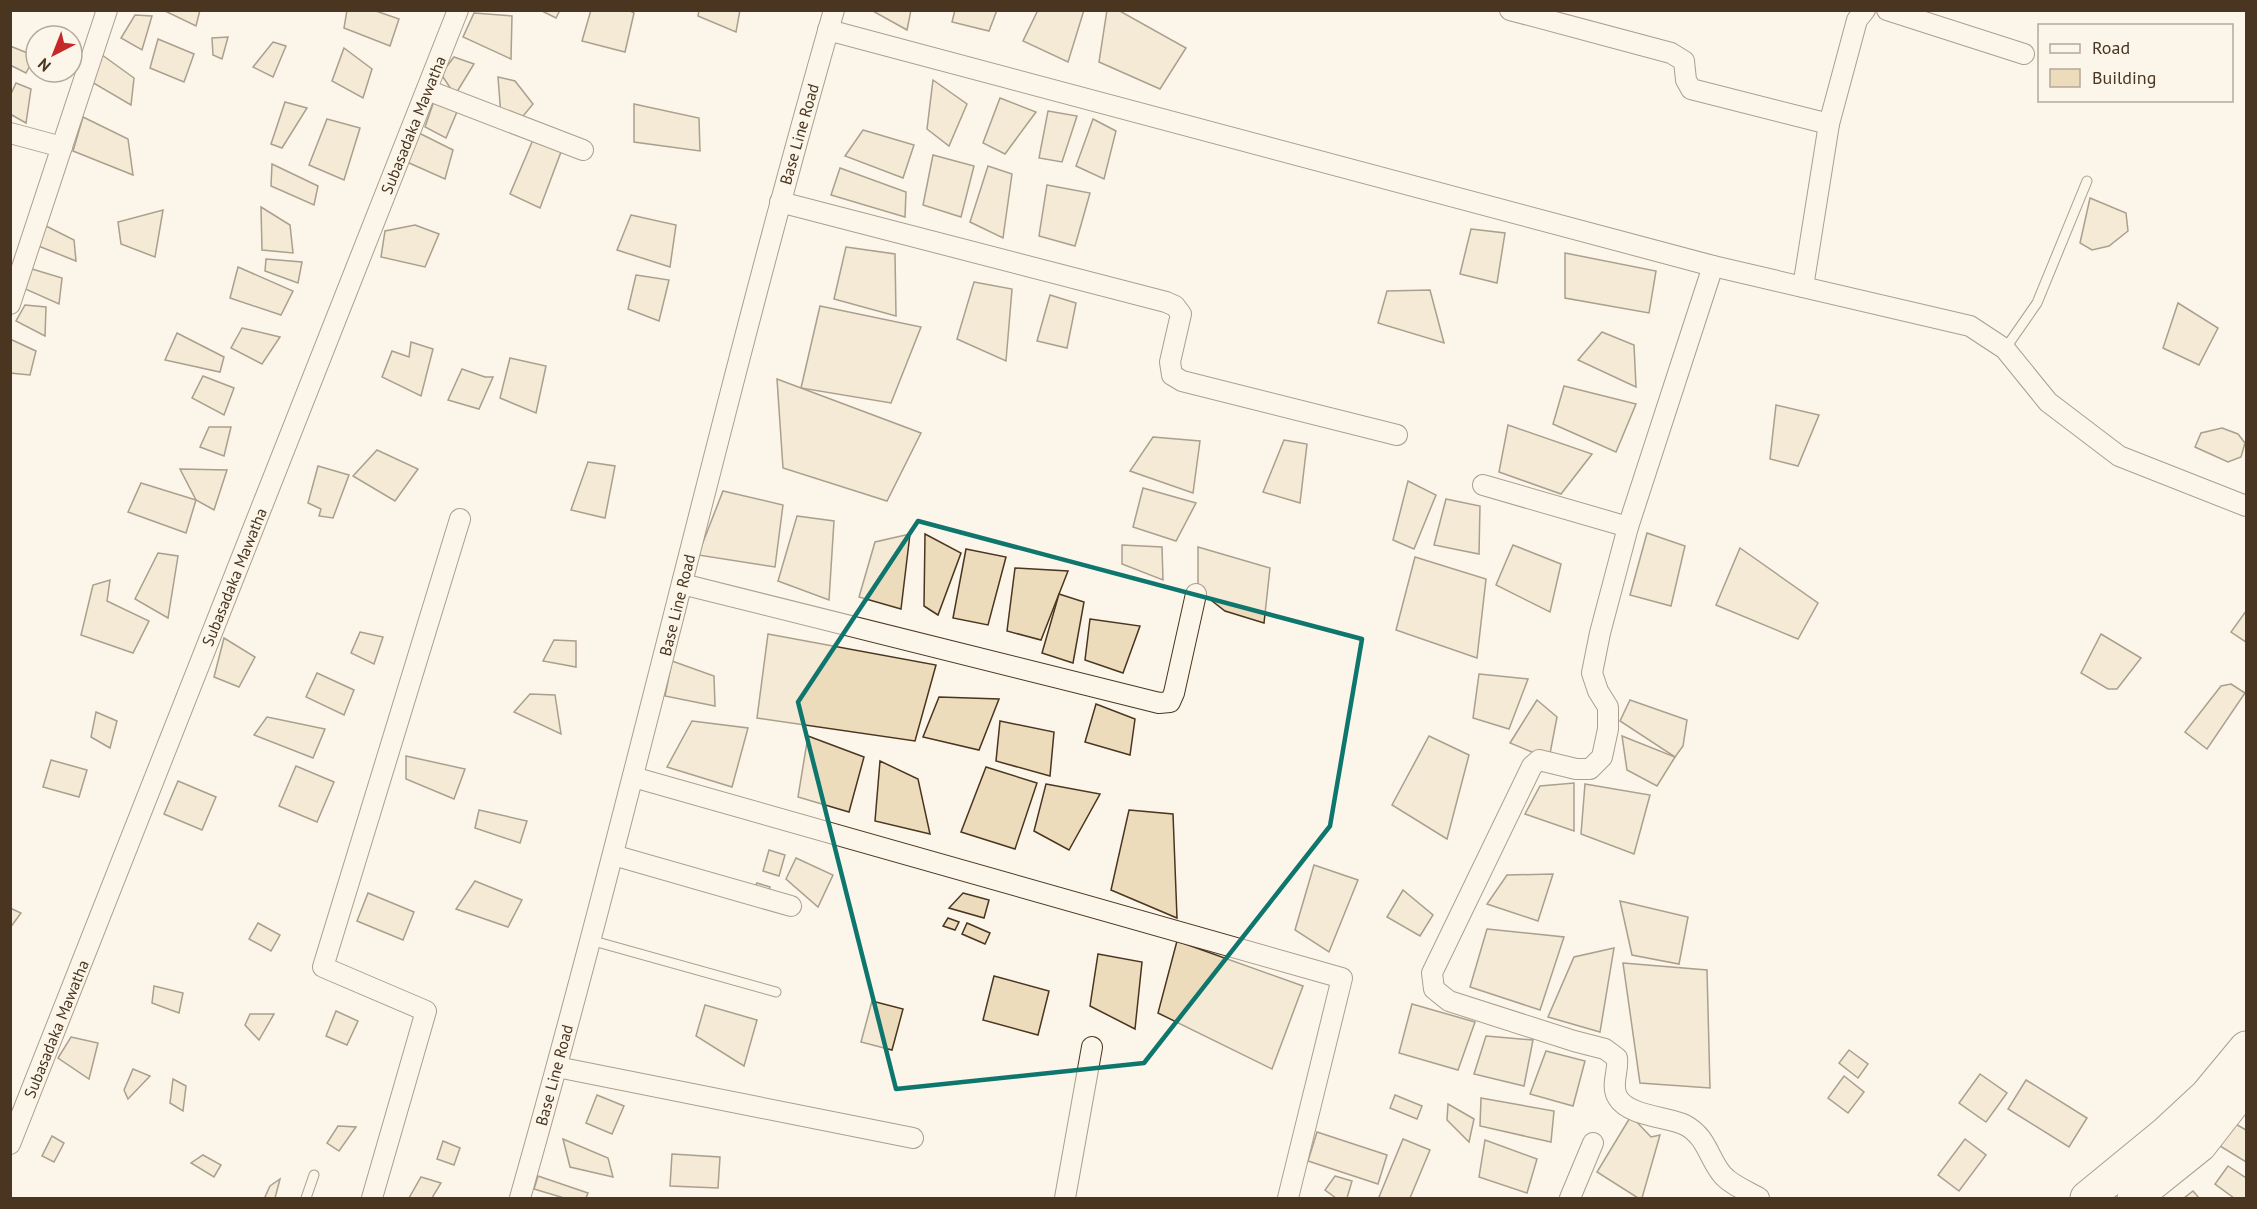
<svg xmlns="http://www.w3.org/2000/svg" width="2257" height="1209" viewBox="0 0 2257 1209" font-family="'PT Sans',sans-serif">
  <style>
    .building { fill: #ecdcbc; stroke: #4a3520; stroke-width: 1.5 }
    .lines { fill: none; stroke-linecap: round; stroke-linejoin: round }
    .lane-casing { stroke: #4a3520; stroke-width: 11 }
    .street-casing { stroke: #4a3520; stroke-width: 22 }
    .highway-casing { stroke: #4a3520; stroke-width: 35 }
    .lane { stroke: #fbf6e9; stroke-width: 9 }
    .street { stroke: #fbf6e9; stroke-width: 20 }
    .highway { stroke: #fbf6e9; stroke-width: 33 }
    .marked { fill: none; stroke: #0f766e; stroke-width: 4.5; stroke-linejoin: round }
    .labels { text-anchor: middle; stroke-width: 4.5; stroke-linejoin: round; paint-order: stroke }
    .street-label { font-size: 16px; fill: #4a3520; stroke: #fbf6e9 }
  </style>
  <rect width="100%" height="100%" fill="#fbf6e9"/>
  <!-- building -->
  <g class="building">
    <polygon points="163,10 200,10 196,26"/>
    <polygon points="347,10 373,10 399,19 390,46 344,28"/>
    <polygon points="540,10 560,10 556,18"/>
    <polygon points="591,10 629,10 634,13 625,52 582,41"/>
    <polygon points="699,10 740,10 736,32 698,16"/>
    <polygon points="871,10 911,10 907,30"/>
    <polygon points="955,10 997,10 989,31 952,22"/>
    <polygon points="1038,10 1084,10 1068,62 1023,41"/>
    <polygon points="1107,10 1118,10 1186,48 1160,89 1099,62"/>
    <polygon points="474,13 512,16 511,59 463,37"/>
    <polygon points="135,15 152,16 142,50 121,38"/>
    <polygon points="228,37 222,59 213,55 212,38"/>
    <polygon points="158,39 194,54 184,82 150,68"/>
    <polygon points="273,42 286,46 273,77 253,67"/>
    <polygon points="10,46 35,56 26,73 10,65"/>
    <polygon points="344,48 372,69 363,98 332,81"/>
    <polygon points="98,52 134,78 131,105 90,81"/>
    <polygon points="454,57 474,64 455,95 441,74"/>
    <polygon points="498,77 515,81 533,104 519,121 501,116"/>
    <polygon points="933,80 967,104 949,146 927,129"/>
    <polygon points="16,83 31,89 26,123 10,114 10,96"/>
    <polygon points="1000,98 1036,112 1005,154 983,143"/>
    <polygon points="434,101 459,107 446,138 425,127"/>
    <polygon points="285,102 307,108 282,148 271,144"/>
    <polygon points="634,104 699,118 700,151 634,142"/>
    <polygon points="1048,111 1077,116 1062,162 1039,158"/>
    <polygon points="83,117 128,139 133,175 73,151"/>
    <polygon points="327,119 360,128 344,180 309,165"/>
    <polygon points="1093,119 1116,131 1104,179 1076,166"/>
    <polygon points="863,130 914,145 903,178 845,156"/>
    <polygon points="419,133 453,150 445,179 407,162"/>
    <polygon points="535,135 561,152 540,208 510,194"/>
    <polygon points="933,155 974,166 961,217 923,205"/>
    <polygon points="272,164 318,186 314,205 271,186"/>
    <polygon points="988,166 1012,174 1003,238 970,222"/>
    <polygon points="840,168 906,192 905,217 831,195"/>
    <polygon points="1047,185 1090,193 1075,246 1039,236"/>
    <polygon points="2090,198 2126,213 2128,231 2109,246 2092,250 2080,243"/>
    <polygon points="261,207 290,225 293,253 262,250"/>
    <polygon points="163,210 155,257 121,244 118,222"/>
    <polygon points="631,215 676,225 670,267 617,250"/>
    <polygon points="40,223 74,240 76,261 31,243"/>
    <polygon points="415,225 439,234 425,267 381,257 385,231"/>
    <polygon points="1471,229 1505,233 1497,283 1460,274"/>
    <polygon points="846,247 895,254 896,316 834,299"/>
    <polygon points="1565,253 1656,271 1649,313 1565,298"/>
    <polygon points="266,259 302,262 298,283 265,271"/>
    <polygon points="238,267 293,291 281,315 230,298"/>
    <polygon points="32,269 62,278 59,304 23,288"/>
    <polygon points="636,275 669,280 659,321 628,309"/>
    <polygon points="974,282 1012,289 1006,361 957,339"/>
    <polygon points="1430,290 1444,343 1378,323 1387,291"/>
    <polygon points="1050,295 1076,303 1067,348 1037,341"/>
    <polygon points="2178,303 2218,328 2199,365 2163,348"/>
    <polygon points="25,305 46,307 45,336 16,321"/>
    <polygon points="820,306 921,327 891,403 801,388"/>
    <polygon points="242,328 280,337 262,364 231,348"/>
    <polygon points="1602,332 1634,345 1636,387 1578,360"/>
    <polygon points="177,333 224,357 220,372 165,360"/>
    <polygon points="10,339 36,351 30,375 10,373"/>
    <polygon points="411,342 433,349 421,396 382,377 392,351 409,357"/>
    <polygon points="510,358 546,366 536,413 500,398"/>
    <polygon points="462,369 485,377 493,377 479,409 448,400"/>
    <polygon points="203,376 234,388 224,415 192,398"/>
    <polygon points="777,379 921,433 887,501 783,468"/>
    <polygon points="1564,386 1636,404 1616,452 1553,424"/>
    <polygon points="1776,405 1819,415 1798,466 1770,459"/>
    <polygon points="1508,425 1592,454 1561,494 1499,472"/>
    <polygon points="209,427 231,427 224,456 200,447"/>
    <polygon points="2222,428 2238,434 2245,443 2241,457 2228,462 2195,447 2201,433"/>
    <polygon points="1153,437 1200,441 1193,493 1130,471"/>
    <polygon points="1284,440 1307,444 1300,503 1263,492"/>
    <polygon points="377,450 418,469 395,501 353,476"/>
    <polygon points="588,462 615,466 605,518 571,510"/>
    <polygon points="318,466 349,475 333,518 319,516 321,509 308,503"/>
    <polygon points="180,469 227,470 214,510 196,500"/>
    <polygon points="1408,481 1436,495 1414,549 1393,540"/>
    <polygon points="141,483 196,500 186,533 128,512"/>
    <polygon points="1143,488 1196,503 1176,541 1133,527"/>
    <polygon points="723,491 783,505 775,567 698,555"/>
    <polygon points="1446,499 1480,506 1479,554 1434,545"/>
    <polygon points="797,516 834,521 829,600 778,581"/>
    <polygon points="1647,533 1685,546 1671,606 1630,595"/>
    <polygon points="910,534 901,609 859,597 875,542"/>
    <polygon points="925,534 961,553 938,615 924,606"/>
    <polygon points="1122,545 1162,547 1163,580 1122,564"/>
    <polygon points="1513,545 1561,564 1550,612 1496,585"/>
    <polygon points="1198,547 1270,568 1264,623 1225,611 1198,590"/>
    <polygon points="1740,548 1818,603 1798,639 1716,605"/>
    <polygon points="966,549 1006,557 988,625 953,618"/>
    <polygon points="158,553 178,556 168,618 135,599"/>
    <polygon points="1415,557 1486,579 1477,658 1396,630"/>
    <polygon points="1015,568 1068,571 1041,640 1007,631"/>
    <polygon points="110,580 107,601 149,621 133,653 81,635 93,585"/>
    <polygon points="1059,594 1084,602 1073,663 1042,653"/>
    <polygon points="2246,611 2246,642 2231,632"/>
    <polygon points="1090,619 1140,626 1123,673 1085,660"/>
    <polygon points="360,632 383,637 374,664 351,653"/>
    <polygon points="768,634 936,665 915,741 757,718"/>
    <polygon points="2101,634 2141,658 2117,689 2108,689 2081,673"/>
    <polygon points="224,638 255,657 239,687 214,677"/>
    <polygon points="554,640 576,641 576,667 543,661"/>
    <polygon points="672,661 714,676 715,706 665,696"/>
    <polygon points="317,673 354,690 344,715 306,697"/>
    <polygon points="1479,674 1528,679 1509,729 1473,718"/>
    <polygon points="2231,684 2245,693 2207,749 2185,732 2221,686"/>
    <polygon points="530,694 555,695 561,734 514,712"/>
    <polygon points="939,697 999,699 979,750 923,737"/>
    <polygon points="1537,700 1557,717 1549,759 1510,743"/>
    <polygon points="1630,700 1687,720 1683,746 1675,757 1620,721"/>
    <polygon points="1096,704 1135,719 1130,755 1085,742"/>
    <polygon points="96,712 117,721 110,748 91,737"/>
    <polygon points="267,717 325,729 313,758 254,735"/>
    <polygon points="692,721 748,728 732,787 667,767"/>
    <polygon points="1000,721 1054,732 1050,776 996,761"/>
    <polygon points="808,736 864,757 849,812 798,797"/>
    <polygon points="1429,736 1469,755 1447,839 1392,805"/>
    <polygon points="1622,736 1675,757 1657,786 1627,770"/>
    <polygon points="406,756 465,769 454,799 406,779"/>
    <polygon points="51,760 87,770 79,797 43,787"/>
    <polygon points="880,761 918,779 930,834 875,821"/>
    <polygon points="296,766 334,782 317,822 279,806"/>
    <polygon points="986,767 1037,783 1015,849 961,832"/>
    <polygon points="178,781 216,797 202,830 164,814"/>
    <polygon points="1574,783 1574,831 1525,814 1540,786"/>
    <polygon points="1046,784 1100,794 1069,850 1034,831"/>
    <polygon points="1585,784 1650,795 1634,854 1581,834"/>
    <polygon points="479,810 527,821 520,843 475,828"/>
    <polygon points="1129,810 1173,814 1177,918 1111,890"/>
    <polygon points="769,850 785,855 779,876 763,871"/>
    <polygon points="796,858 833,875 818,907 786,879"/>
    <polygon points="1314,865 1358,880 1329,952 1295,930"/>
    <polygon points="1553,874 1538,921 1487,904 1507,875"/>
    <polygon points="475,881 522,900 508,927 456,909"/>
    <polygon points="757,883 770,887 767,896 754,888"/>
    <polygon points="1403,890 1433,915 1420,936 1387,917"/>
    <polygon points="368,893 414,912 403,940 357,921"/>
    <polygon points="963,893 989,900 984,918 949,908"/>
    <polygon points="1620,901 1688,917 1679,964 1632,955"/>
    <polygon points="10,908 21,913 10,928"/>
    <polygon points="948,918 959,922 955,930 943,926"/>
    <polygon points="258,923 280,935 271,951 249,939"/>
    <polygon points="967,923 990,933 985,944 962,934"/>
    <polygon points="1487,929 1564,937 1540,1010 1470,987"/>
    <polygon points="1177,941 1303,986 1272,1069 1158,1013"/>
    <polygon points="1614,948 1600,1032 1548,1017 1574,957"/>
    <polygon points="1098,954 1142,962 1135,1029 1090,1006"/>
    <polygon points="1623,963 1707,970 1710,1088 1640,1083"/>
    <polygon points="994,976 1049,991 1038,1035 983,1020"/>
    <polygon points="154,986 183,993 179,1013 152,1003"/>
    <polygon points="872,1001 903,1009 892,1050 861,1042"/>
    <polygon points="1412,1004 1475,1022 1458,1070 1399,1053"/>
    <polygon points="705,1005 757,1020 744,1066 696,1036"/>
    <polygon points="336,1011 358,1021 347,1045 326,1036"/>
    <polygon points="250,1014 274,1014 259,1040 245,1025"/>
    <polygon points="1486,1036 1533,1040 1524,1086 1474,1074"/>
    <polygon points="71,1037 98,1043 89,1079 58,1058"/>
    <polygon points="1849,1050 1868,1064 1858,1078 1839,1063"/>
    <polygon points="1546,1051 1585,1061 1573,1106 1530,1094"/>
    <polygon points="133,1069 150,1076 128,1099 124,1090"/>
    <polygon points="1980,1074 2007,1093 1986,1122 1959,1103"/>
    <polygon points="1844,1076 1864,1092 1848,1113 1828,1098"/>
    <polygon points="173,1079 186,1086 183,1111 170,1103"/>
    <polygon points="2026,1080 2087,1118 2069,1147 2008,1109"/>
    <polygon points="597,1095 624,1106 612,1134 586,1123"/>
    <polygon points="1395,1095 1422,1106 1417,1119 1390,1108"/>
    <polygon points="1481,1098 1554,1111 1551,1142 1480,1126"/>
    <polygon points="1448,1104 1474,1119 1469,1142 1447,1120"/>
    <polygon points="1631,1116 1651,1137 1660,1135 1642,1198 1638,1198 1597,1172"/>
    <polygon points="2234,1123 2246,1130 2246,1162 2220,1146"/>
    <polygon points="338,1126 356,1127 339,1151 327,1143"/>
    <polygon points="1317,1132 1387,1155 1378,1184 1308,1161"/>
    <polygon points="52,1136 64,1143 54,1162 42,1156"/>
    <polygon points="563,1139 608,1158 613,1177 570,1167"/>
    <polygon points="1403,1139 1430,1150 1410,1198 1382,1198 1379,1197"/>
    <polygon points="1965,1139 1986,1155 1959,1191 1938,1175"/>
    <polygon points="1485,1140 1537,1159 1527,1193 1479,1177"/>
    <polygon points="443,1141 460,1148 454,1165 437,1159"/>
    <polygon points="672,1154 720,1157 718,1188 670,1186"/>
    <polygon points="203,1155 221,1165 214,1177 191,1163"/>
    <polygon points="2228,1166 2246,1178 2246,1198 2234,1198 2215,1184"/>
    <polygon points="538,1176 588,1193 586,1198 564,1198 534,1189"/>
    <polygon points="1335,1176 1352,1181 1347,1198 1336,1198 1325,1190"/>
    <polygon points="421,1177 441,1183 432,1198 409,1198"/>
    <polygon points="280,1179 275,1198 267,1198 265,1197 270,1186"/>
    <polygon points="2193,1191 2199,1198 2184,1198"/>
  </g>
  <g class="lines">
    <defs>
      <g id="lane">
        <polyline points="2005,349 2037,303 2087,181"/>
        <polyline points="590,940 776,992"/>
        <polyline points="306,1198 314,1175"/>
      </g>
      <g id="street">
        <polyline points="1510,10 1671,53 1684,61 1686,80 1691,89 1829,124"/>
        <polyline points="1887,10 2024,54"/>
        <polyline points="828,30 1713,266 1970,326 2005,349 2048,402 2119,456 2246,506"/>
        <polyline points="427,90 583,150"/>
        <polyline points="10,133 62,147"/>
        <polyline points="780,202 1166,302 1175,306 1181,314 1170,362 1172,375 1182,381 1397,435"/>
        <path d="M1713 266 1628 527 1600 633 1592 673 1598 691 1608 707V729L1602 757 1590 769H1576L1539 760 1532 766 1432 973 1434 989 1449 1001 1574 1041 1605 1049 1617 1058C1619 1071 1610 1086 1618 1098 1629 1116 1668 1117 1685 1125 1706 1136 1708 1156 1721 1173 1729 1184 1747 1191 1759 1198"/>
        <polyline points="1803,287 1829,124 1857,20 1865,10"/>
        <polyline points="10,304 107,10"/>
        <polyline points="1483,485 1628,527"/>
        <polyline points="682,584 1159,703 1170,702 1174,693 1196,594"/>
        <polyline points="633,777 1342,978 1288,1198"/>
        <polyline points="613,855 791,906"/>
        <polyline points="557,1067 913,1138"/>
        <polyline points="10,1144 458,10"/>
        <polyline points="372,1198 426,1011 323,967 460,519"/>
        <path d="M520 1198C632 804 721 404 834 10"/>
        <polyline points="1065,1198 1092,1047"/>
        <polyline points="1570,1198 1593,1143"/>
      </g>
      <g id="highway">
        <polyline points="2087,1198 2165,1134 2207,1095 2246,1048"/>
        <polyline points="2134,1198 2200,1145 2246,1086"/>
      </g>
    </defs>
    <!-- lane casing -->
    <use href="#lane" class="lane-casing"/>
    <!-- street casing -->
    <use href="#street" class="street-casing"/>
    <!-- highway casing -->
    <use href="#highway" class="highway-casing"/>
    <!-- lane -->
    <use href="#lane" class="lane"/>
    <!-- street -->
    <use href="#street" class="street"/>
    <!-- highway -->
    <use href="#highway" class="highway"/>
  </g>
  <!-- marked area -->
  <path d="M0 0H2257V1209H0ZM918 521 1362 639 1330 826 1144 1063 896 1089 798 702Z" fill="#fbf6e9" fill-opacity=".55" fill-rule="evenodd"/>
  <path class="marked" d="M918 521 1362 639 1330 826 1144 1063 896 1089 798 702Z"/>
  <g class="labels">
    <!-- street labels -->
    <g class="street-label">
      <text transform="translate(413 125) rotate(-68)" y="6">Subasadaka Mawatha</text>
      <text transform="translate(799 134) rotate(-74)" y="6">Base Line Road</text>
      <text transform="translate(234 577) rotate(-68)" y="6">Subasadaka Mawatha</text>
      <text transform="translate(677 605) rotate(-76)" y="6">Base Line Road</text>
      <text transform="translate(56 1029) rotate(-68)" y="6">Subasadaka Mawatha</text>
      <text transform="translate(554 1075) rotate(-75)" y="6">Base Line Road</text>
    </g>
  </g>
  <!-- border -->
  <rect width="2257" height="1209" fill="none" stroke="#4a3520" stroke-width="24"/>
  <!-- legend -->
  <rect x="2038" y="24" width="195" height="78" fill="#fbf6e9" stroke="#b4a999" stroke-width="1.5"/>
  <rect x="2050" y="44" width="30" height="9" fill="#fbf6e9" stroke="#b4a999" stroke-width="1.5"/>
  <text x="2092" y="54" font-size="18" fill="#4a3520">Road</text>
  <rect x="2050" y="69" width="30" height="18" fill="#ecdcbc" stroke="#b4a999" stroke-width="1.5"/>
  <text x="2092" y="84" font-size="18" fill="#4a3520">Building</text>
  <!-- north arrow -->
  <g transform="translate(54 54) rotate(222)"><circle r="28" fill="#fbf6e9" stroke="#b4a999" stroke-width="1.5"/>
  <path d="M0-4.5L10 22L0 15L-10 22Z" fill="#c62828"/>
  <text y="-9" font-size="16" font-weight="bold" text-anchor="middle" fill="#4a3520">N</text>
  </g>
</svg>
